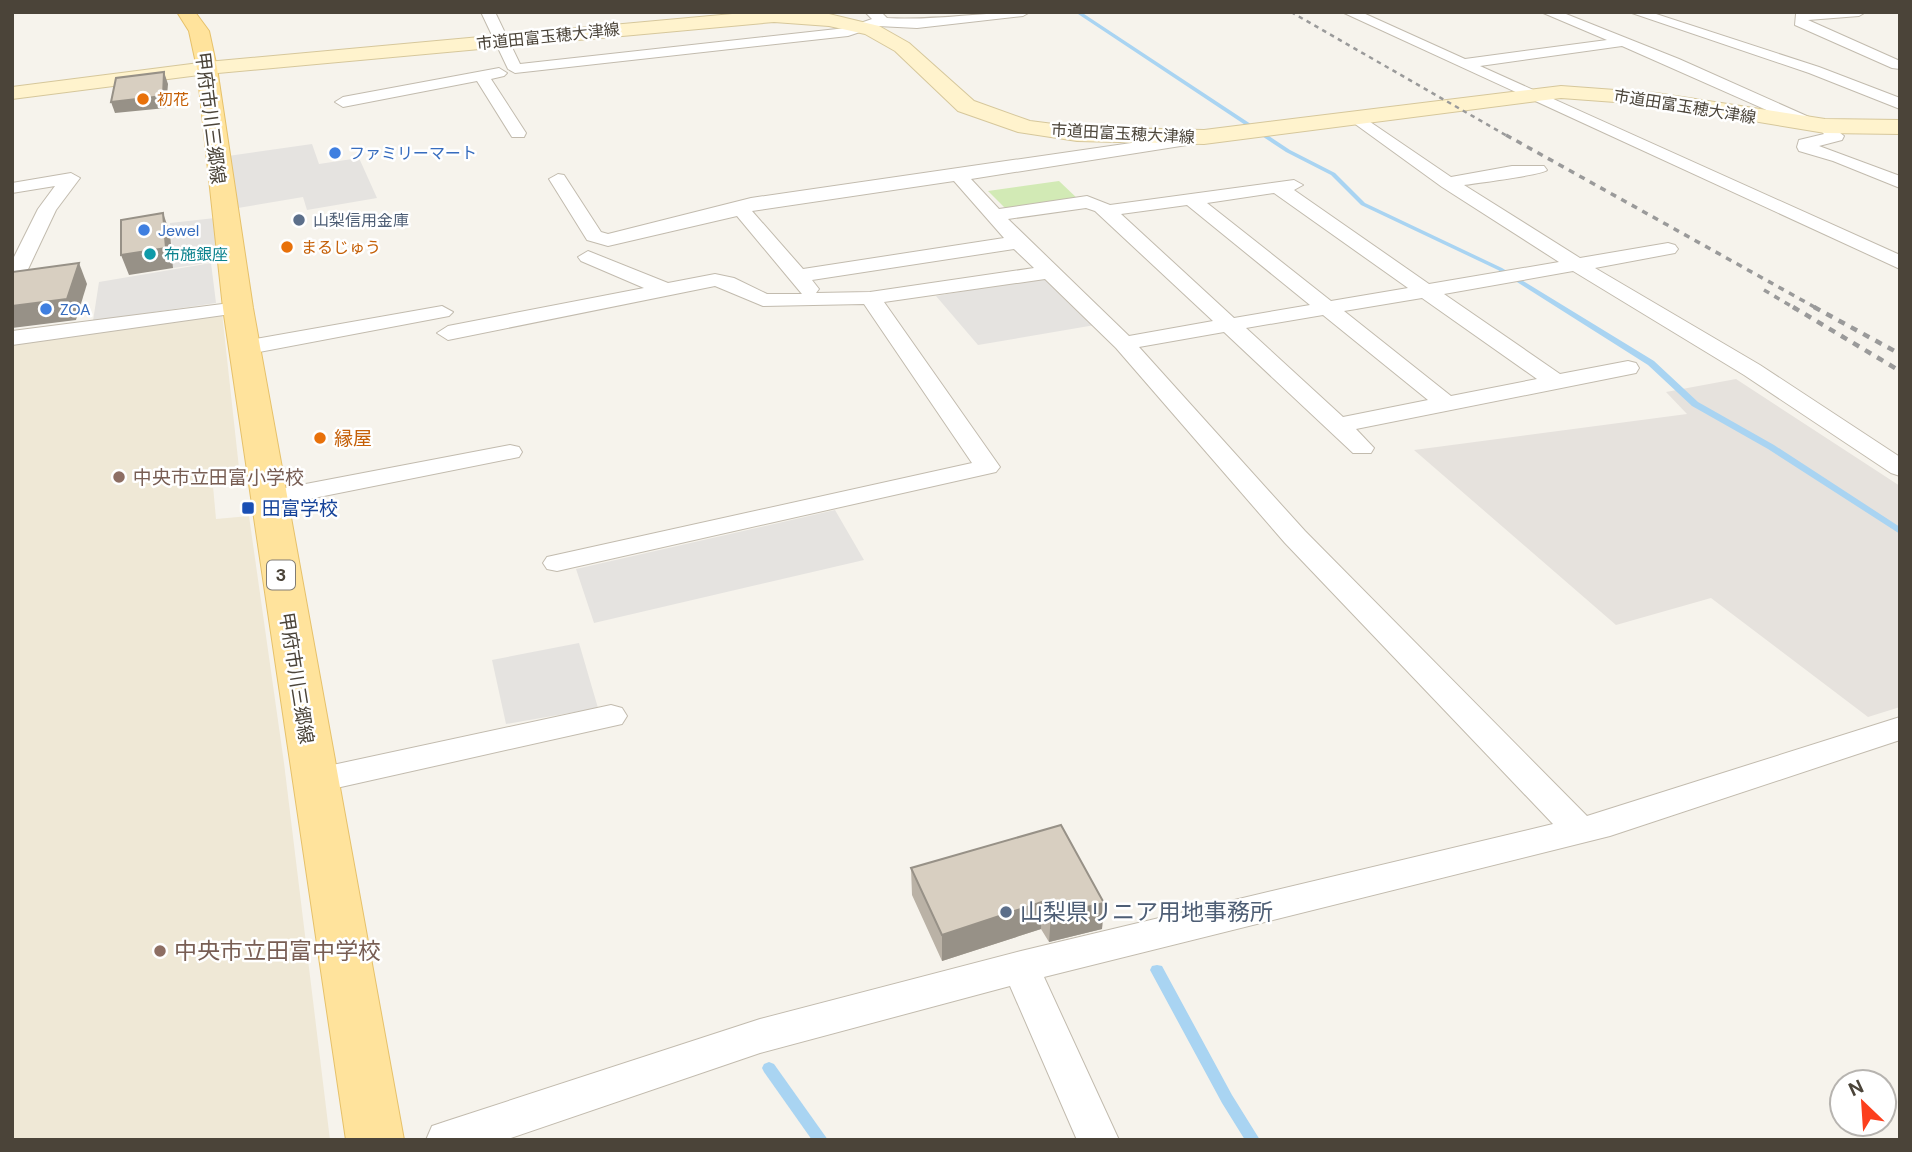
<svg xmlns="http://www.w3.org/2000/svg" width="1912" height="1152" viewBox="0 0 1912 1152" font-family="'DM Sans','Noto Sans JP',sans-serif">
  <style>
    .industrial { fill: #e6e2dd }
    .education { fill: #efe8d6 }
    .green { fill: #d2eab5 }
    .parking { fill: #e5e3e0 }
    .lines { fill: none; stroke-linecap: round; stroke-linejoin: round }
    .stream { fill: #a9d4f2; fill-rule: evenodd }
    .street-casing { stroke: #c2bbae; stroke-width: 2 }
    .secondary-casing { stroke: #d6c79b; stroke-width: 2 }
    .primary-casing { stroke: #e6c16a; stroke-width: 2 }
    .street { fill: #fff; fill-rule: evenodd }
    .secondary { fill: #fff3cd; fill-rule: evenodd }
    .primary { fill: #ffe39c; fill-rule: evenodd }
    .rail-far2 { stroke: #9a9a9a; stroke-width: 2.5; stroke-dasharray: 4.5 4.5; stroke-linecap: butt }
    .rail-far1 { stroke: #9a9a9a; stroke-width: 3.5; stroke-dasharray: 6 6; stroke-linecap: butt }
    .rail { stroke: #9a9a9a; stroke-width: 4.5; stroke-dasharray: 7 7; stroke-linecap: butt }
    .wall { fill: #bab2a6 }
    .shaded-wall { fill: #979187 }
    .building { fill: #d8cfc1; stroke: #979187; stroke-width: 2 }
    .food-dot { fill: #e8710a; stroke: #fff; stroke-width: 2.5 }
    .shop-dot { fill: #3f7fe0; stroke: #fff; stroke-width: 2.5 }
    .service-dot { fill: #5c6f8a; stroke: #fff; stroke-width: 2.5 }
    .culture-dot { fill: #0f9aa8; stroke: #fff; stroke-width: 2.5 }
    .education-dot { fill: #8d6e63; stroke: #fff; stroke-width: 2.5 }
    .transit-dot { fill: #1a4fb4; stroke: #fff; stroke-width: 2.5 }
    .labels { text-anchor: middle; stroke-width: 5; stroke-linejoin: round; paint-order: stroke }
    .far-street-label { font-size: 16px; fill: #4b4439; stroke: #fff }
    .far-food-label { font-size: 16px; fill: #c56008; stroke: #fff; text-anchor: start }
    .far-shop-label { font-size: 16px; fill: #366cbe; stroke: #fff; text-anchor: start }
    .far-service-label { font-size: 16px; fill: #4e5e75; stroke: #fff; text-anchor: start }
    .far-culture-label { font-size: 16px; fill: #0d838f; stroke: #fff; text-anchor: start }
    .shield { fill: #fff; stroke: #817c74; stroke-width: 2 }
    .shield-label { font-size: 18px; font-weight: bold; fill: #4b4439 }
    .street-label { font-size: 19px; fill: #4b4439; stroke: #fff }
    .food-label { font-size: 19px; fill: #c56008; stroke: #fff; text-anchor: start }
    .education-label { font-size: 19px; fill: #785e54; stroke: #fff; text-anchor: start }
    .transit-label { font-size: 19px; fill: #164399; stroke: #fff; text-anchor: start }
    .near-service-label { font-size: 23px; fill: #4e5e75; stroke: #fff; text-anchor: start }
    .near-education-label { font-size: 23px; fill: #785e54; stroke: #fff; text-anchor: start }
  </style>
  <rect width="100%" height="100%" fill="#f6f3ec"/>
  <!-- industrial -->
  <polygon class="industrial" points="1736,379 1900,486 1900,707 1868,717 1711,598 1616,625 1414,450 1687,414 1666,392"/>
  <!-- education -->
  <polygon class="education" points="222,313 239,468 213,486 216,519 249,516 284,763 330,1140 12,1140 12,342"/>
  <!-- green -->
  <polygon class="green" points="1059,181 1079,200 1007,210 988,191"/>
  <!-- parking -->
  <g class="parking">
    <polygon points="312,144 319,164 359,158 377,198 307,210 303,197 238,208 228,156"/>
    <polygon points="215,218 221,261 173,268 170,223"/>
    <polygon points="211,263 216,303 93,321 99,282"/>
    <polygon points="1045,277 1095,325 978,345 936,296"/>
    <polygon points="835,510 864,560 594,623 576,569"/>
    <polygon points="579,643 598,708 506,724 492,660"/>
  </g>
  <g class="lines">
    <!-- stream -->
    <g class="stream">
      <polygon points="1075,12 1081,12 1290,150 1335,173 1365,203 1502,268 1654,361 1698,402 1774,445 1900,527 1900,534 1768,449 1692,406 1648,365 1498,270 1361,205 1331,175 1286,152"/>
      <polygon points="1157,965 1162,966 1232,1095 1260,1140 1245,1140 1222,1103 1150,970 1152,966"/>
      <polygon points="769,1062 774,1064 828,1140 812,1140 764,1072 762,1068 764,1064"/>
    </g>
    <defs>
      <g id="street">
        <path d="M481 12H495L520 64 846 28 872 19 865 12H881L887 18C934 21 982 12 1030 12L1023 16 917 28 878 26 848 36 515 73 508 69Z"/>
        <polygon points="1342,12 1361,12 1465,59 1607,40 1541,12 1561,12 1679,59 1809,117 1813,124 1811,127 1799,127 1796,123 1622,46 1480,66 1900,255 1900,269"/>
        <polygon points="1629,12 1650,12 1819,67 1900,98 1900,109 1809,73"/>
        <polygon points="1809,12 1866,12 1859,16 1808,20 1900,61 1900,69 1892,68 1795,25 1796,14"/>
        <polygon points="499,68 507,73 504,76 491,79 526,133 524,137 512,137 477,81 343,107 335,102 343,97"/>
        <path d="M1357 113 1451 177 1512 166H1544L1547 170C1542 175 1478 183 1464 185L1580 258 1668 243 1675 245 1678 249 1675 253 1595 268 1760 365 1900 457V476L1891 473 1744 375 1573 271 1444 294 1560 374 1628 361 1636 363 1639 368 1636 373 1356 429 1374 448 1371 453H1353L1224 332 1139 347 1305 531 1587 816 1900 717V740L1610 836 1044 977 1119 1140H1077L1010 986 760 1053 505 1140H426L432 1126 447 1121 760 1019 1021 951 1553 824 1285 543 1116 348 1045 279 884 302 1000 467 996 472 557 571 547 569 543 563 547 557 972 463 864 304 763 306 715 286 448 340 437 333 448 326 644 288 581 261 578 257 588 251 668 283 715 274 734 278 767 294H802L737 216 608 246 587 240 549 179 558 174 564 175 601 232 608 234 751 198 1200 133 1206 134V142L971 179 999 209 1087 196 1110 205 1294 180 1303 185 1294 190 1429 284 1559 262 1442 187 1351 121 1349 118ZM954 181 1004 238 803 269 752 211ZM1274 193 1408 288 1331 301 1207 203ZM1187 205 1310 305 1234 318 1121 214ZM1086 208 1095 211 1213 321 1129 336 1008 219ZM1014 249 1034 268 870 292 816 293 819 289 812 280ZM1422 298 1537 379 1451 396 1344 311ZM1323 315 1428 400 1343 417 1246 328Z"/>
        <polygon points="1825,121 1844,136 1842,140 1819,146 1900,176 1900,188 1833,161 1799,151 1797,147 1799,140 1824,134 1817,126"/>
        <polygon points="71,173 80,178 56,210 22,282 12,288 12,261 38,209 55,186 12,193 12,183"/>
        <polygon points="238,302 249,308 245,312 12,345 12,331"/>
        <polygon points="442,306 453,312 449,316 244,355 233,348 244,341"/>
        <polygon points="510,445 519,447 522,452 519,457 269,507 260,505 256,499 260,493 269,491"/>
        <polygon points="611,705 622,708 627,716 622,724 314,793 302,789 297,781 302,773 314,769"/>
      </g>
      <polygon id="secondary" points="754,12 829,14 879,26 909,43 974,101 1030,121 1077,127 1204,130 1561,86 1656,93 1825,119 1900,120 1900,134 1825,133 1656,105 1561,98 1204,144 1077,141 1018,132 958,111 895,51 865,34 829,26 774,22 207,74 12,99 12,87 207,62"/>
      <polygon id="primary" points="177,12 195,12 209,31 217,68 253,308 404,1140 346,1140 223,308 197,68 189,31"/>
    </defs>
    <!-- street casing -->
    <use href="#street" class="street-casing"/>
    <!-- secondary casing -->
    <use href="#secondary" class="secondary-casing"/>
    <!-- primary casing -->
    <use href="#primary" class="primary-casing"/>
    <!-- street -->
    <use href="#street" class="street"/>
    <!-- secondary -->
    <use href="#secondary" class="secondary"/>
    <!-- primary -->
    <use href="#primary" class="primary"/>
    <!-- rail-far2 -->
    <polyline class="rail-far2" points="1291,12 1509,137"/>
    <!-- rail-far1 -->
    <g class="rail-far1">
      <polyline points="1506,135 1818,309"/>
      <polyline points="1764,290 1796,309"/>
    </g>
    <!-- rail -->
    <g class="rail">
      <polyline points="1793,307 1900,371"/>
      <polyline points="1814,307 1900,354"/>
    </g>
  </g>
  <!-- wall -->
  <polygon class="wall" points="911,868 1104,903 1102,929 1049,942 1041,929 942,961 912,895"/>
  <!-- shaded-wall -->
  <g class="shaded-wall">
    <polygon points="164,72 168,84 166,108 115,113 111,102"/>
    <polygon points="163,213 170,233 173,268 129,275 121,255"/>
    <polygon points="79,263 87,284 76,320 12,328 12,306"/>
    <polygon points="1042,902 1041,929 942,961 942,935"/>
    <polygon points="1104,903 1102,929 1049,942 1051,915"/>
  </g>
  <!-- building -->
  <g class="building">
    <polygon points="164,72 163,96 111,102 116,78"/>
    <polygon points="163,213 166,248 121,255 121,220"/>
    <polygon points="79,263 67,299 12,306 12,272"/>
    <polygon points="1061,825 1104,903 1051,915 1042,902 942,935 911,868"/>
  </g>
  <!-- markers -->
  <g class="food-dot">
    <circle cx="143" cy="99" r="7"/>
    <circle cx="287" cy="247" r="7"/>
    <circle cx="320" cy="438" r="7"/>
  </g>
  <g class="shop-dot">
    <circle cx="335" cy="153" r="7"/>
    <circle cx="144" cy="230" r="7"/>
    <circle cx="46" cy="309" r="7"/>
  </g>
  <g class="service-dot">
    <circle cx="299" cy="220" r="7"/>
    <circle cx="1006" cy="912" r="7"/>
  </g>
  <circle class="culture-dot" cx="150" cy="254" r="7"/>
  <g class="education-dot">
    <circle cx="119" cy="477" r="7"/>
    <circle cx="160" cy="951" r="7"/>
  </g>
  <rect class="transit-dot" x="241" y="501" width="14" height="14" rx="3.5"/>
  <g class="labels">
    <!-- far-street labels -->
    <g class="far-street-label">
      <text transform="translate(548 36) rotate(-6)" y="6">市道田富玉穂大津線</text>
      <text transform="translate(1685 106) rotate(9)" y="6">市道田富玉穂大津線</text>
      <text transform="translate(1123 133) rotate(3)" y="6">市道田富玉穂大津線</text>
    </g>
    <!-- far-food labels -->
    <g class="far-food-label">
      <text x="157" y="105">初花</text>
      <text x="301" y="253">まるじゅう</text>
    </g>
    <!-- far-shop labels -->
    <g class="far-shop-label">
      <text x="349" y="159">ファミリーマート</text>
      <text x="158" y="236">Jewel</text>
      <text x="60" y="315">ZOA</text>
    </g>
    <!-- far-service labels -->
    <g class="far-service-label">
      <text x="313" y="226">山梨信用金庫</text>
    </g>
    <!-- far-culture labels -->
    <g class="far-culture-label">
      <text x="164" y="260">布施銀座</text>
    </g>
    <!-- shield labels -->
    <rect class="shield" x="267" y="560.5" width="28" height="29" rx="5"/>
    <g class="shield-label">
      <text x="281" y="581">3</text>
    </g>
    <!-- street labels -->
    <g class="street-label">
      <text transform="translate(211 118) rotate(83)" y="7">甲府市川三郷線</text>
      <text transform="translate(297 678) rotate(81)" y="7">甲府市川三郷線</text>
    </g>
    <!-- food labels -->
    <g class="food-label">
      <text x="334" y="445">縁屋</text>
    </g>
    <!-- education labels -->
    <g class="education-label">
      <text x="133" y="484">中央市立田富小学校</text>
    </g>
    <!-- transit labels -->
    <g class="transit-label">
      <text x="262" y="515">田富学校</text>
    </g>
    <!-- near-service labels -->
    <g class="near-service-label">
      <text x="1020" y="920">山梨県リニア用地事務所</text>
    </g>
    <!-- near-education labels -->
    <g class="near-education-label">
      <text x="174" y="959">中央市立田富中学校</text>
    </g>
  </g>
  <!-- border -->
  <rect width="1912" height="1152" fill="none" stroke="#4b4439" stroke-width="28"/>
  <!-- north arrow -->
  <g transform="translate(1863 1103) rotate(335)"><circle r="33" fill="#ffffff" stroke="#b7b4b0" stroke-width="2"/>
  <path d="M0-5L12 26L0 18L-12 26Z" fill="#fc3f1d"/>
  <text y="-10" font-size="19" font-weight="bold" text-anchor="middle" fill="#4b4439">N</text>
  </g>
</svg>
